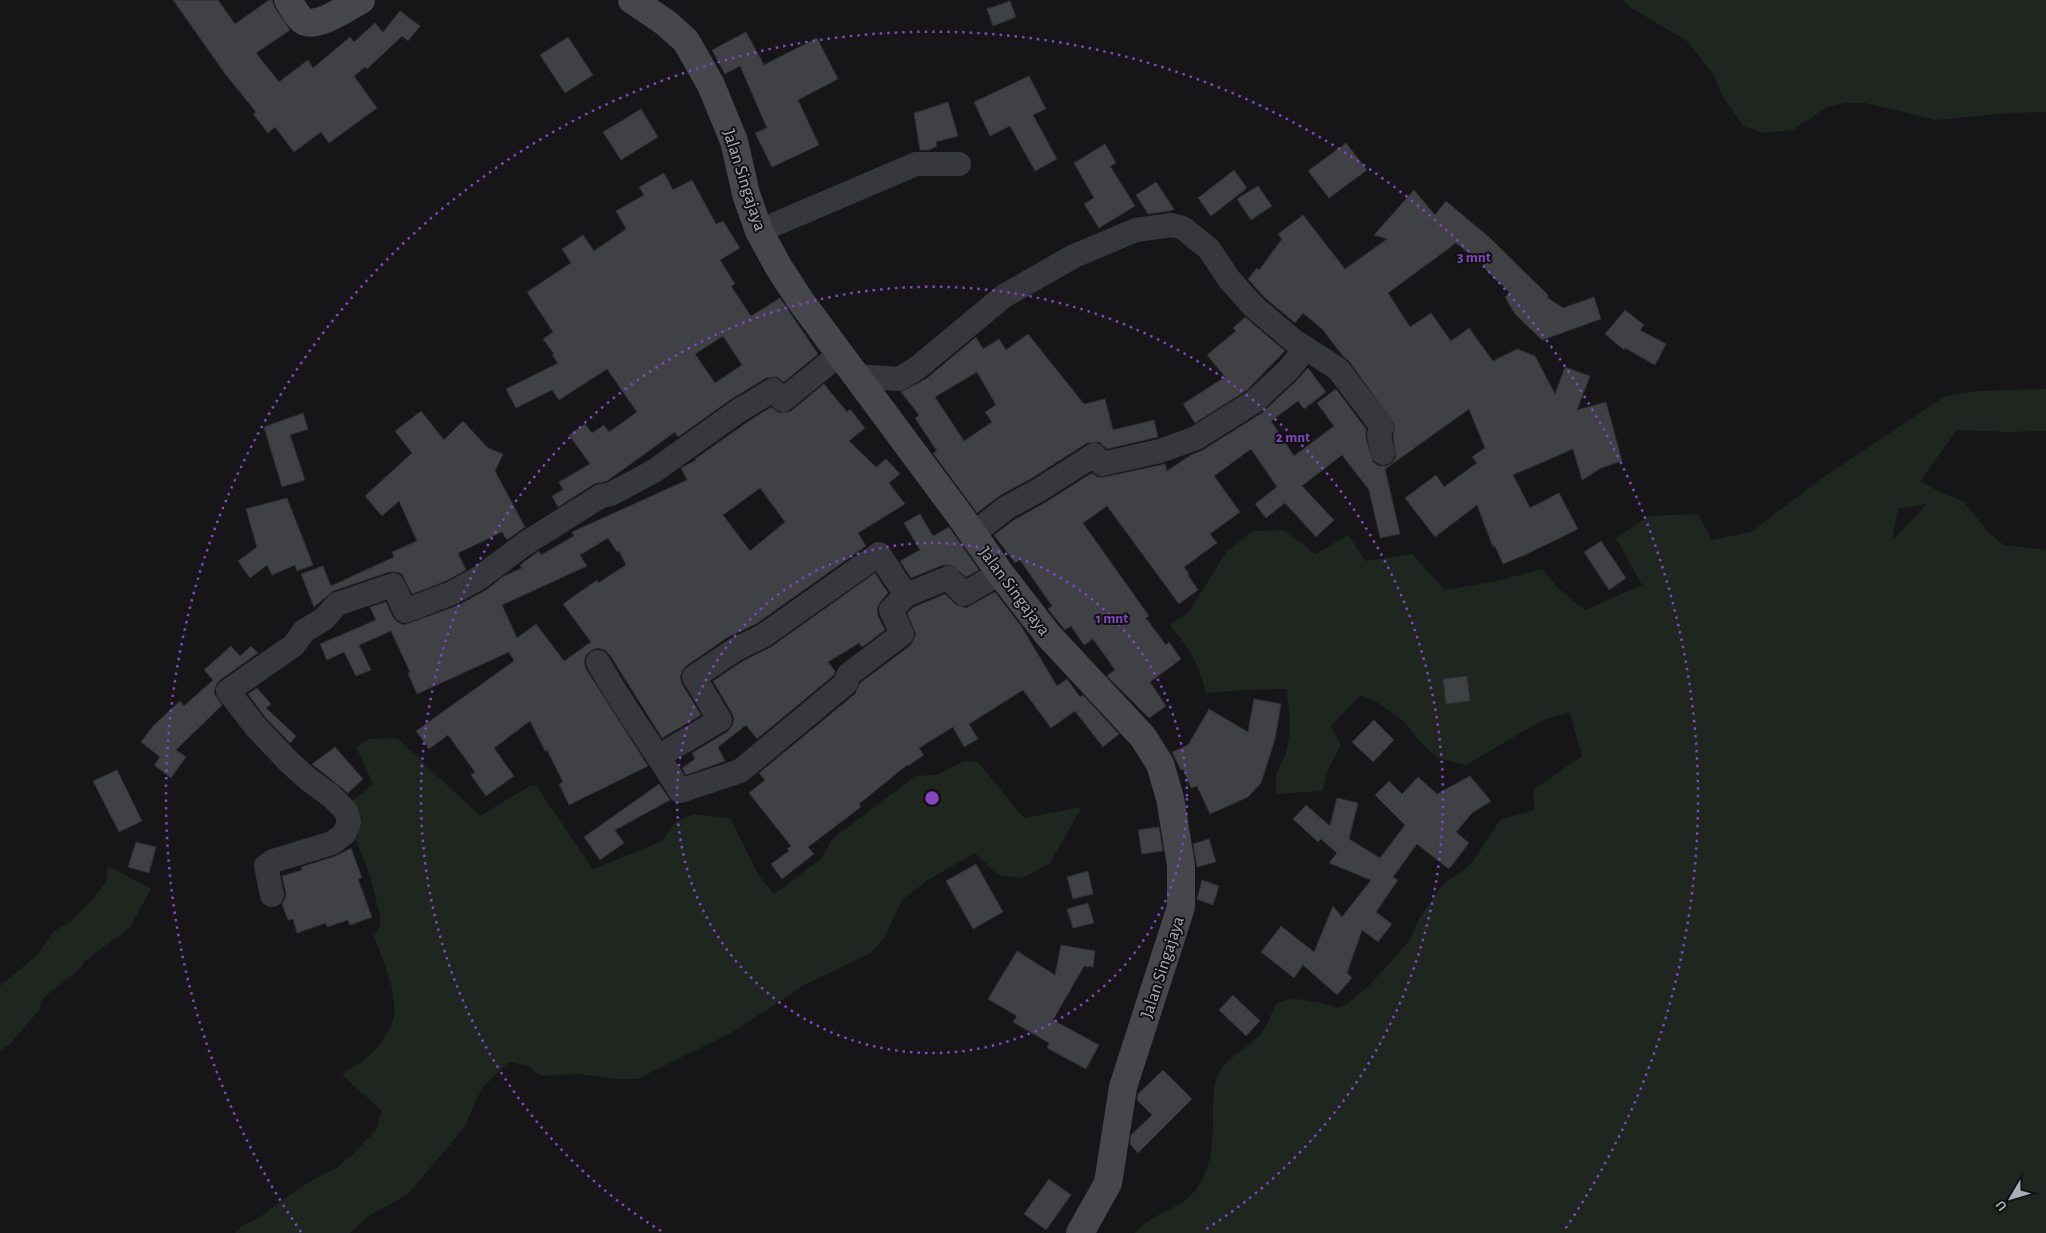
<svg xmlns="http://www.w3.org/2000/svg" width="2046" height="1233" viewBox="0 0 2046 1233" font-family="'Alegreya Sans',sans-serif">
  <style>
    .green { fill: #1e261f; fill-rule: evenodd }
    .building { fill: #404145; stroke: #303034; fill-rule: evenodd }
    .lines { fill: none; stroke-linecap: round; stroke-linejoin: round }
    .street { stroke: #37383d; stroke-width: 24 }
    .secondary { stroke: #45474d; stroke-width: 28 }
    .ring { fill: none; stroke: #8446be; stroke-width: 2.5; stroke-dasharray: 2.5 5 }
    .labels { text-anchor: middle; stroke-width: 4; stroke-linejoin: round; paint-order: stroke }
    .street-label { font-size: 18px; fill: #a8adb8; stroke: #111113 }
    .centre { fill: #8446be; stroke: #111113; stroke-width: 2.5 }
    .ring-label { font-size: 15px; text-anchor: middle; font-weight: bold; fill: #8446be; stroke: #111113; stroke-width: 4; stroke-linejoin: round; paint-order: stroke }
  </style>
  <rect width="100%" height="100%" fill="#161618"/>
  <!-- green -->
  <g class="green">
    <polygon points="1623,0 2046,0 2046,112 2009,113 1936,120 1865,103 1846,103 1827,107 1793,130 1764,133 1743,126 1721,94 1714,75 1687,41 1628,6"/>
    <path d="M2046 389V431L2009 432 1957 430 1920 481 1944 494 1963 501 1990 534 2004 545 2046 550V1233H1135C1145 1217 1182 1208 1194 1192 1213 1169 1213 1140 1213 1112 1213 1098 1213 1083 1220 1071 1227 1058 1252 1045 1262 1032 1269 1025 1270 1013 1276 1005 1287 993 1324 1003 1338 1008L1347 1004 1370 985 1410 940 1419 919 1443 884 1464 870 1473 861 1500 820 1534 810 1533 790 1582 756 1570 713 1545 719 1466 765 1438 758 1422 744 1405 722 1378 703 1361 695 1331 726 1341 745 1328 769 1323 791 1277 794C1272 768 1284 767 1288 745 1292 726 1289 708 1286 689L1244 690 1206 693C1198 662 1190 650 1170 625L1188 613 1226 552 1253 531 1284 530 1315 554 1348 535 1366 561 1412 554 1445 590 1497 581 1542 569 1559 589 1585 610 1642 585 1616 538 1649 516 1698 514 1712 540 1751 532 1822 478 1945 396 1977 391ZM1926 504V505L1892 541 1898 509Z"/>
    <path d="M397 738 480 816 531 785 537 787 593 869 662 841 675 822 693 814 730 818 759 876 774 894 822 858 832 839 915 776 936 775 964 761 978 762 1024 818 1082 807 1050 863 1023 878 998 875 975 853 928 880 902 900 884 938 871 953 806 984 733 1032 637 1079H617L578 1074 540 1076 529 1066 509 1062 482 1088 464 1128 407 1195 370 1215 350 1233H235L243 1225 260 1217 302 1186 336 1168 351 1156 377 1129 381 1110 342 1075C353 1066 367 1059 376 1049 383 1040 393 1026 394 1015 397 992 382 957 374 936L380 926V916L370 876 355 838 348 805 373 784 356 747 369 739Z"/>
    <polygon points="108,866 151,889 130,927 85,961 80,969 49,993 42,1000 40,1009 10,1044 0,1051 0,986 37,955 54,931 70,922 91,901 106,882"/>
  </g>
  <!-- building -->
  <g class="building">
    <polygon points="173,0 218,0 235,24 269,0 272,0 275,8 290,30 256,53 279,82 308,60 313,68 350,37 354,42 375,23 383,32 400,11 420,26 408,41 402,36 367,69 365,67 354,76 377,108 329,143 321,132 294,152 275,127 268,133 253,114 256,112 226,75"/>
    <polygon points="1010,1 1016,17 993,26 987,9"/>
    <polygon points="746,32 764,65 817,38 838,79 798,100 819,145 772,167 755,133 767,128 740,66 725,74 712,50"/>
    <polygon points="568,37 593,75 565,93 540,55"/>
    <polygon points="1029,76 1046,109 1033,115 1057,159 1035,171 1010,126 990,136 974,102"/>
    <polygon points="948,102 958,136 936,142 937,146 929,150 920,150 914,113"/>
    <polygon points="641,109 658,137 621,160 603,132"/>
    <polygon points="1346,143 1367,170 1329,198 1308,171"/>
    <polygon points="1105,144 1116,163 1110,166 1135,206 1099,228 1084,204 1094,198 1074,163"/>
    <polygon points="1234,170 1247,188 1211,216 1198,198"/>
    <path d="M664 173 673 190 692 180 716 224 723 221 740 248 720 260 735 284 731 286 751 316 780 298 818 354 784 382 777 377 766 378 730 400 678 437 675 432 607 481 594 484 558 507 552 496 563 490 559 482 590 464 569 435 585 424 592 433 604 425 609 432 637 412 607 369 559 400 552 390 516 408 506 389 558 363 552 355 554 354 543 339 553 332 527 292 571 263 562 249 583 235 594 251 626 229 616 211 644 195 639 187ZM723 336 742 365 715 383 695 354Z"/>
    <polygon points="1156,182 1174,209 1170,211 1148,214 1136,195"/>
    <polygon points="1258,186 1272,206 1251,220 1237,199"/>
    <polygon points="1414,190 1435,215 1446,201 1490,238 1548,295 1548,298 1563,308 1594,297 1601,319 1542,340 1515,314 1505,297 1510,293 1485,269 1486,267 1456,243 1388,293 1410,327 1431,313 1451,341 1469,328 1493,361 1517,349 1535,356 1555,394 1565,367 1590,376 1577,410 1606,402 1622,461 1601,468 1582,480 1573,449 1513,475 1530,508 1559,493 1578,529 1527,554 1503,564 1495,546 1493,547 1477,505 1435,537 1405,498 1436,475 1444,487 1477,463 1472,457 1485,448 1469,409 1385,469 1400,534 1380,538 1369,490 1342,455 1302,486 1334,520 1316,537 1285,503 1266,518 1255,504 1277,487 1251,449 1214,476 1240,512 1210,534 1217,543 1184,567 1189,574 1188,575 1198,590 1179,604 1107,506 1083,523 1149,616 1146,618 1166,645 1169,642 1181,659 1150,682 1166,706 1149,718 1107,676 1115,670 1093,639 1084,645 1071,626 1065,630 1048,609 1052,606 1020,560 1015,563 994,535 1014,520 1046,502 1092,473 1097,477 1105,477 1165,464 1167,471 1191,455 1203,450 1262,413 1297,380 1308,368 1326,392 1304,409 1298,401 1271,421 1294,456 1334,426 1317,403 1336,389 1366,429 1366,438 1373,462 1379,466 1386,466 1392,463 1396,457 1393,436 1395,425 1349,361 1342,355 1323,330 1303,313 1295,323 1263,296 1248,279 1257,268 1259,270 1282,239 1278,234 1303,215 1345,269 1387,239 1374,235"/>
    <polygon points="1625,310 1644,325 1640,330 1666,344 1655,365 1625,348 1624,350 1605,334"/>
    <polygon points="1245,317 1285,351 1247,390 1195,423 1183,404 1225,377 1207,355 1236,331 1233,328"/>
    <path d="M1028 334 1084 404 1105 399 1113 430 1154 420 1158 437 1107 449 1099 442 1087 443 1032 478 999 496 977 513 933 453 937 451 915 418 919 415 901 392 926 379 976 337 983 349 999 339 1006 350ZM977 372 996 405 985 412 992 422 964 441 935 397Z"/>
    <path d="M824 384 847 412 850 409 865 428 849 441 876 467 886 459 900 474 889 483 905 504 858 533 866 546 756 624 728 637 686 666 682 671 680 677 682 684 701 715 662 738 610 655 605 650 598 648 592 650 586 655 584 662 586 669 648 766 569 805 559 784 563 782 547 750 545 751 530 721 494 748 514 776 486 796 471 775 475 772 448 735 429 749 416 731 514 661 509 652 417 694 408 673 410 672 391 631 359 645 371 670 356 676 344 652 327 660 320 644 376 620 370 607 386 602 393 617 397 622 404 625 459 605 486 590 504 576 522 568 520 565 539 551 541 555 574 536 572 532 687 480 681 468 696 460 695 459 746 423 771 407 779 413 791 411ZM760 488 785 522 750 551 723 515ZM608 538 617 552 619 551 626 565 598 583 597 580 563 604 591 642 564 661 536 624 517 638 502 605 587 566 580 555Z"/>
    <polygon points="421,411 444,440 463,421 488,448 503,454 495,471 525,527 507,540 502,532 458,553 466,570 446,581 412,594 402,574 396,572 389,572 333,591 314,607 301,574 323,566 331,586 394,557 392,552 417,541 399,501 382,516 365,496 412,453 395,431"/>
    <polygon points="303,413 308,429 290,435 305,480 282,487 264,427"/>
    <polygon points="287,498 313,565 297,571 295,565 272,575 267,565 250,578 238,561 257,547 246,509"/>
    <polygon points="920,514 933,536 949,527 979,570 966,577 951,565 943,565 911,578 900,561 920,550 904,523"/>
    <polygon points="1601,541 1626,578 1609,590 1584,552"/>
    <polygon points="875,573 888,593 881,601 877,608 878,616 885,630 862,647 859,643 828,662 835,671 834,675 757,739 746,725 718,747 725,761 686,775 682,768 695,759 692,753 727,732 732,726 734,719 732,713 713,681 743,661 771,647"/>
    <polygon points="995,592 1021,626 1057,686 1067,679 1080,697 1083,695 1119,734 1103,747 1075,711 1051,728 1023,690 969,724 978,739 964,747 953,727 919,748 924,755 908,766 907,765 859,804 861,807 808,847 814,854 782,879 771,864 789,851 787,849 791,846 749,793 765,780 759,773 855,694 860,683 911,645 916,634 907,613 914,607 945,594 955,604 966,608"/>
    <polygon points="231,646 240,656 251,646 258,653 220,680 216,685 214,693 222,705 176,750 186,757 171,778 154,765 160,757 141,742 153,726 180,701 184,706 213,680 204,670"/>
    <polygon points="1467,676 1470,701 1446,704 1443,679"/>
    <polygon points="257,688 271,704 266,708 296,736 290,743 265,717 248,694"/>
    <polygon points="1254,699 1281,704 1275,739 1261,783 1248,797 1210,814 1197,786 1191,788 1183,769 1181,770 1172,752 1188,745 1209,709 1248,732"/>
    <polygon points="1374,720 1394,740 1373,762 1352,742"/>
    <polygon points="335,747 363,779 348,793 312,764"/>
    <polygon points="117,770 142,821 119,832 93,781"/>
    <polygon points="1470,776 1491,801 1472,813 1456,832 1469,843 1449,869 1417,844 1393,877 1398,880 1376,912 1392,924 1378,942 1362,930 1347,973 1352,978 1337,995 1303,965 1294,978 1261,952 1281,926 1314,952 1333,906 1342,917 1371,880 1329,863 1337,853 1321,839 1318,842 1293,819 1306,805 1330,826 1337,798 1358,803 1349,839 1380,858 1405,825 1375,795 1389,781 1402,794 1418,777 1437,794"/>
    <polygon points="659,784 670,800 615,830 624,843 600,860 584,837"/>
    <polygon points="1159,827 1163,851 1142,854 1138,830"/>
    <polygon points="1209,839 1216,862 1197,867 1193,844"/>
    <polygon points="136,842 156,847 149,873 128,867"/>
    <polygon points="351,848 362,878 358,879 372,917 350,925 348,920 327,927 326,923 297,933 293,919 288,920 282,904 285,899 286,893 282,876 302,870 301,867 336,856"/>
    <polygon points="976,864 1003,912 973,929 946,881"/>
    <polygon points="1088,871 1093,894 1073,899 1067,877"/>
    <polygon points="1202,880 1219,886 1213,905 1197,899"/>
    <polygon points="1088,903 1094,923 1073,928 1067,909"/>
    <polygon points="1061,945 1095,951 1093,967 1084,966 1053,1020 1099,1045 1086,1069 1047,1048 1049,1043 1013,1022 1017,1016 988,999 1017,951 1055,975"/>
    <polygon points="1233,995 1260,1021 1246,1036 1219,1010"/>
    <polygon points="1163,1070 1192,1099 1138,1153 1130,1144 1131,1135 1152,1115 1137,1100 1138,1094"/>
    <polygon points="1049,1179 1071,1195 1046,1230 1024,1214"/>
  </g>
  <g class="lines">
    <!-- street -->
    <g class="street">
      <polyline points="759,231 916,164 959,164"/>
      <polyline points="855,376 899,379 917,368 1004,296 1074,256 1136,230 1172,225 1183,228 1209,249 1229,279 1253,306 1293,340 1338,369 1382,427 1379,435 1383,453"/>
      <polyline points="973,534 1006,508 1039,490 1094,455 1102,464 1160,451 1196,438 1255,401 1288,370 1306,348"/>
      <path d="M598 662C623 707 654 748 680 791L740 771 846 683 848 675 902 634 891 610 906 595 948 578 964 594 1000 573"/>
      <polyline points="659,756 720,720 694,677 736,649 763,636 879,554 906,595"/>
      <polyline points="272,895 266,866 273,861 332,843 344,834 349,822 346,811 331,796 308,779 288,761 255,726 228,691 294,645 304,631 324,619 337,604 393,585 405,611 452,593 479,578 526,543 601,496 611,494 654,471 738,411 773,390 783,400 840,354"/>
    </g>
    <!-- secondary -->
    <g class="secondary">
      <path d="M288 0C292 6 296 15 302 20 314 31 348 7 361 0"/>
      <polyline points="632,0 666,23 686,41 711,85 734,141 746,194 759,231 778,266 800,300 961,517 1000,573 1048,635 1143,737 1160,764 1170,798 1181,865 1181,907 1123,1087 1108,1183 1080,1233"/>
    </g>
  </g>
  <!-- distance rings -->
  <g class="ring">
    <circle cx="932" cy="798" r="255"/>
    <path d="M661 1231A511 511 0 1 1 1203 1231"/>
    <path d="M301 1232A766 766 0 1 1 1563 1232"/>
  </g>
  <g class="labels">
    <!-- street labels -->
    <g class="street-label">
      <text transform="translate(745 180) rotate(72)" y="6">Jalan Singajaya</text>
      <text transform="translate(1015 591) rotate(53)" y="6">Jalan Singajaya</text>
      <text transform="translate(1162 967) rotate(-72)" y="6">Jalan Singajaya</text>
    </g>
  </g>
  <circle cx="932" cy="798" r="8" class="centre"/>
  <g class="ring-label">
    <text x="1474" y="262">3 mnt</text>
    <text x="1293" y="442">2 mnt</text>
    <text x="1112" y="623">1 mnt</text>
  </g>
  <!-- north arrow -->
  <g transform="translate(2011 1198) rotate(232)" stroke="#111113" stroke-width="4" paint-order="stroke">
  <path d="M0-4L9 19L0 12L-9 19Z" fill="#a8adb8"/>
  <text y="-8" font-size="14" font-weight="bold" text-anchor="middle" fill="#a8adb8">U</text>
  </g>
</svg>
